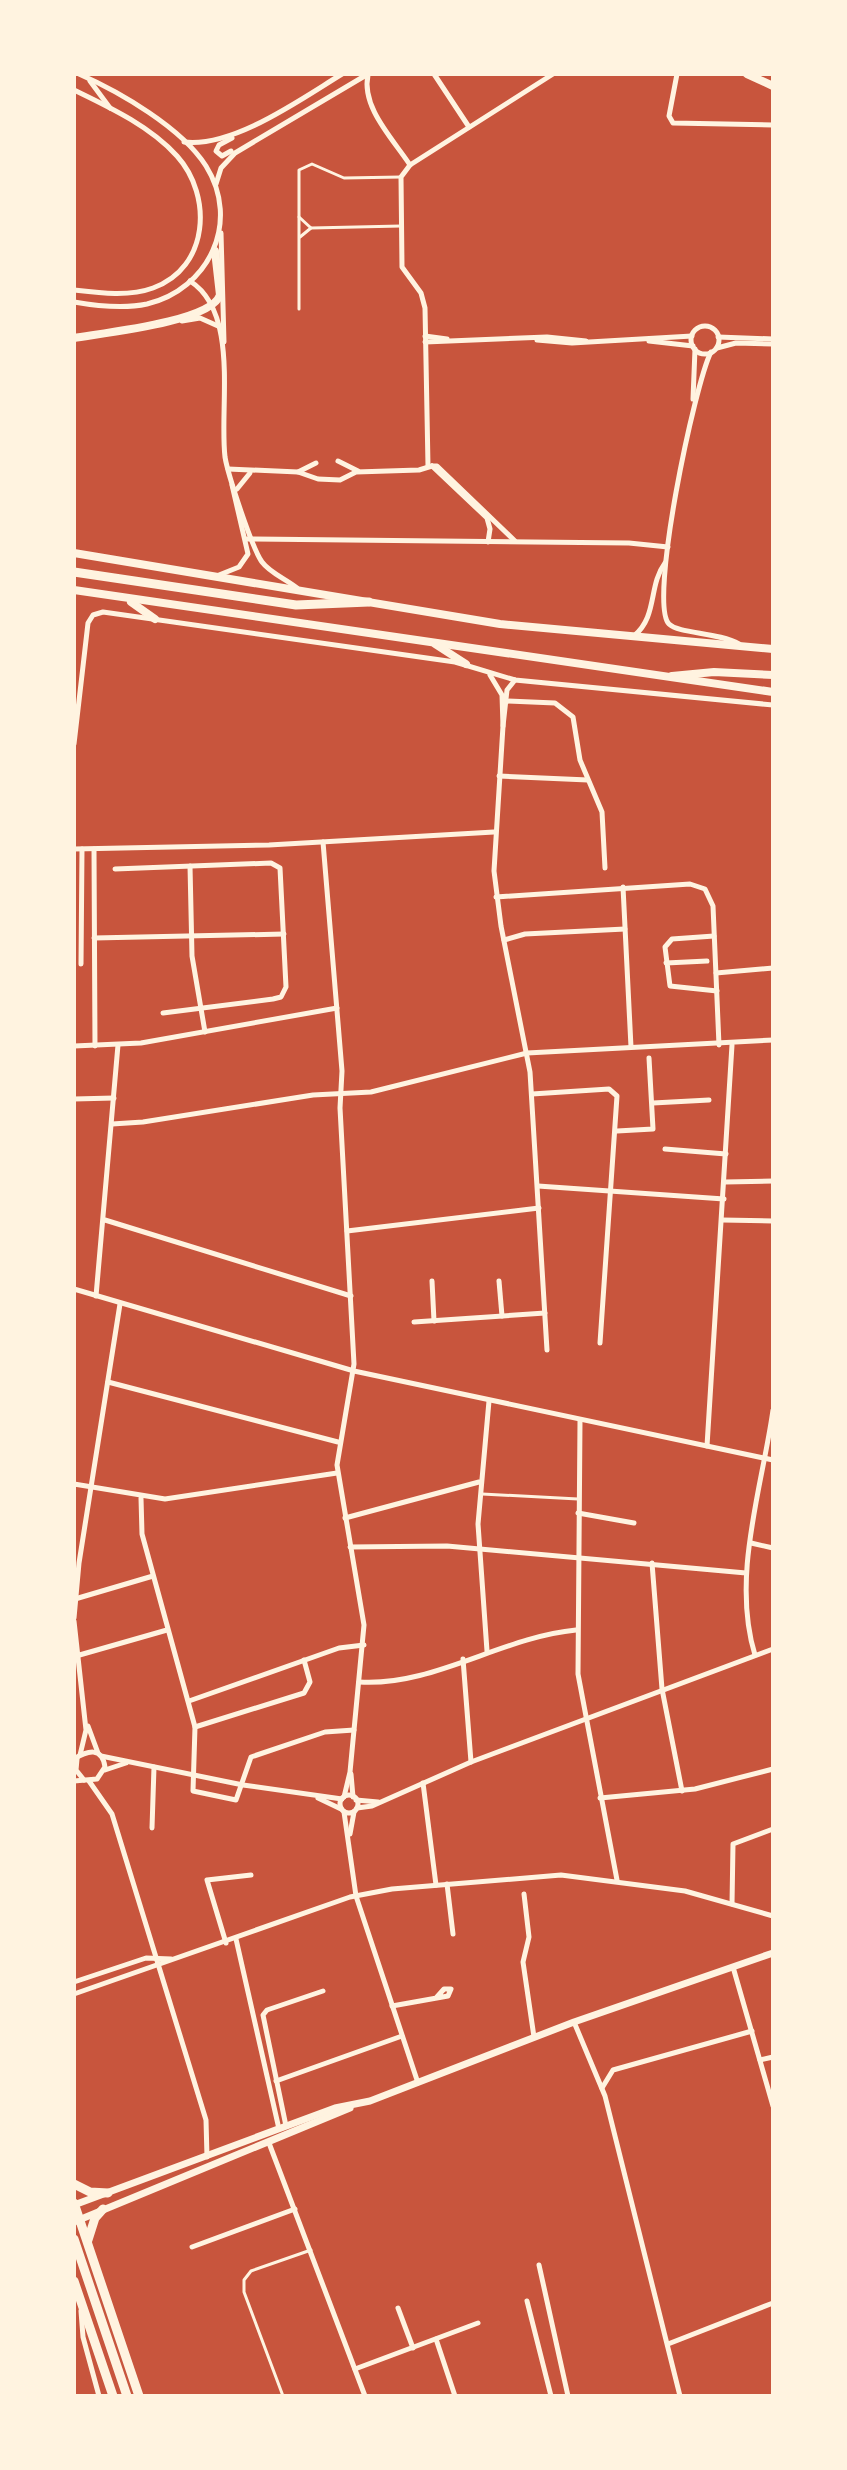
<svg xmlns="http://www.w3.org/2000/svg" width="847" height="2470" viewBox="0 0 847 2470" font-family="Merriweather,serif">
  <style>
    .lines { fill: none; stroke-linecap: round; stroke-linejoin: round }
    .service { stroke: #fff3e0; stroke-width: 3 }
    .minor { stroke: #fff3e0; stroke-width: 5 }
    .tertiary { stroke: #fff3e0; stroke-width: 7 }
    .primary { stroke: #fff3e0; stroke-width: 8 }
    .trunk { stroke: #fff3e0; stroke-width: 9 }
  </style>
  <rect width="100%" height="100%" fill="#c8553d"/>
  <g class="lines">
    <!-- service -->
    <g class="service">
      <polyline points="299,217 311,228"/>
      <polyline points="300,237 311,228 401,226"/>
      <polyline points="299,309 299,170 312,164 344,178 401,177"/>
      <polyline points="482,1494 578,1499"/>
      <polyline points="283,2396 244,2292 244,2280 251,2271 311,2250"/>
    </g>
    <!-- minor -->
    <g class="minor">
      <polyline points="434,74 469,127"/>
      <polyline points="677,74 669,116 673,123 773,125"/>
      <path d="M368 75C361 107 393 139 410 165"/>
      <polyline points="90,81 110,108"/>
      <path d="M74 90C109 107 150 126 177 156 213 196 209 268 153 288 129 297 99 293 74 290"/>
      <path d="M184 142C233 148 301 99 342 74"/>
      <polyline points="231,151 222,156 216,151 219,145 232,138"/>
      <polyline points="216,184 221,168 235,153 368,74"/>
      <polyline points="221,233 224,342"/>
      <path d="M190 281C240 313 219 407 225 457 228 475 252 548 262 562 270 573 286 579 297 588"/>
      <path d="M74 302C97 306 124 309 147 304 209 289 241 222 206 166 182 128 120 92 79 74"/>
      <polyline points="182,321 200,318 218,326"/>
      <circle cx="705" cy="340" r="14"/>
      <polyline points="425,336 447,339"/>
      <polyline points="718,337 773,339"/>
      <polyline points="537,340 572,343 692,336"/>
      <polyline points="649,341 693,346"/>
      <polyline points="425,342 547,337 586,341"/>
      <polyline points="717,348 736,343 773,344"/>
      <path d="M711 352C695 383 648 603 669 624 679 634 719 632 739 644"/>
      <polyline points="693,399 695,349"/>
      <polyline points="338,461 358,471"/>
      <polyline points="428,466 425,308 421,293 402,267 401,177 410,165 553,74"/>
      <polyline points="432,466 437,466 515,541"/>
      <polyline points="432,466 487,518 490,529 488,542"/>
      <polyline points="228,469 298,472 316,463"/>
      <polyline points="298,472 318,479 340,480 356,472 419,470 432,466"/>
      <polyline points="237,489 250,473"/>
      <polyline points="247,539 629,543 668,547"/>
      <polyline points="219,575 239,567 248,554 232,485"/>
      <path d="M634 636C658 616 648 586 665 563"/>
      <polyline points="490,675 502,695 503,726"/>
      <polyline points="515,680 507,690 503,726 494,871 501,926 530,1072 547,1350"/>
      <polyline points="506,701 555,703 573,717 580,760 602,812 605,868"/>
      <polyline points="74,744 88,623 93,615 103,612 455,662 515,680 773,705"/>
      <polyline points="499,776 588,780"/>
      <polyline points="323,842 342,1071 340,1108 354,1364 337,1465 364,1625 350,1772 344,1797"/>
      <polyline points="74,849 269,845 494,832"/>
      <polyline points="94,849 95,1046"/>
      <polyline points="190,866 192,956 205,1032"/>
      <polyline points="115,869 271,863 280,868 286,987 281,997 273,999 163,1013"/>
      <polyline points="623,887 631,1047"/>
      <polyline points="496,897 690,884 705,889 713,906 719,1045"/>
      <polyline points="714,936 672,939 665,947 670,986 717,991"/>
      <polyline points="94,938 284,934"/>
      <polyline points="504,940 525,934 625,929"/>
      <polyline points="666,963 707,961"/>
      <polyline points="81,964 82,849"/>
      <polyline points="716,973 773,968"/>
      <polyline points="74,1046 141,1043 337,1008"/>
      <polyline points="532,1094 609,1089 617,1096 600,1343"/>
      <polyline points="74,1099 114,1098"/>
      <polyline points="653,1103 709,1100"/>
      <polyline points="112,1124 143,1122 313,1095 371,1092 527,1053 773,1040"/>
      <polyline points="617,1131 653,1129 649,1058"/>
      <polyline points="665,1149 726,1154"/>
      <polyline points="725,1182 773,1181"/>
      <polyline points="538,1186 724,1199"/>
      <polyline points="105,1220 351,1296"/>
      <polyline points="722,1220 773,1221"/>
      <polyline points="347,1231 539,1208"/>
      <polyline points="432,1281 434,1321"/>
      <polyline points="499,1281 502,1316"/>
      <polyline points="74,1289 354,1371 773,1460"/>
      <polyline points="96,1296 118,1045"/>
      <polyline points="414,1322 545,1313"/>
      <polyline points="108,1382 338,1442"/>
      <polyline points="580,1421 578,1674 617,1880"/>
      <polyline points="707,1446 732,1045"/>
      <polyline points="74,1484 165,1499 337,1473"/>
      <polyline points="141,1498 142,1534 195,1727 193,1791 236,1800 251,1757 325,1732 354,1730"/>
      <polyline points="578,1513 634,1523"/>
      <polyline points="345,1518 479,1482"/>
      <polyline points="751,1543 773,1548"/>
      <polyline points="350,1547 447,1546 746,1573"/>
      <polyline points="652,1563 662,1689 682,1791"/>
      <polyline points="75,1599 153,1576"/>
      <polyline points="74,1618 79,1563 120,1304"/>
      <polyline points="74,1621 86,1730 80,1755"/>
      <polyline points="487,1651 478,1524 489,1401"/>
      <path d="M755 1655C731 1577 762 1488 773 1410"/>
      <polyline points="76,1656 167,1630"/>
      <polyline points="463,1659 471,1762"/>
      <path d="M359 1682C432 1687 502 1637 576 1630"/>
      <polyline points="189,1701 339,1648 364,1645"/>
      <polyline points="88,1726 98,1753"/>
      <polyline points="195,1727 304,1693 310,1682 304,1660"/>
      <polyline points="101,1756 243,1785 342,1799"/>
      <path d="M74 1759C87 1751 102 1746 105 1767L97 1779 74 1781"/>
      <polyline points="77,1759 76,1770 84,1780"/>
      <polyline points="105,1770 126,1763"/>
      <polyline points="351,1774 353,1797"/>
      <polyline points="89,1781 112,1814 206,2120 207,2157"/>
      <polyline points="423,1783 436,1885"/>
      <circle cx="349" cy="1804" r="9"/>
      <polyline points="318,1798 341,1809"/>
      <polyline points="600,1798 695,1789 773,1769"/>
      <polyline points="356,1800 378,1802"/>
      <polyline points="357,1808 372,1806 471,1762 773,1649"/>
      <polyline points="344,1812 356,1896 418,2083"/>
      <polyline points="152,1828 154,1767"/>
      <polyline points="350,1834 354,1812"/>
      <polyline points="447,1884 453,1934"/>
      <polyline points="524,1894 529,1937 523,1962 534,2037"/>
      <polyline points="732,1904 733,1844 773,1829"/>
      <polyline points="236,1939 279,2129"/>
      <polyline points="226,1943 207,1880 251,1875"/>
      <polyline points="733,1967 773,2106"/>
      <polyline points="74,1982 146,1958 171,1959"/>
      <polyline points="74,1994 350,1897 392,1889 561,1875 685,1891 773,1916"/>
      <polyline points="392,2006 448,1996 451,1989 444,1989 436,1998"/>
      <polyline points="574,2022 605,2096 680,2396"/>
      <polyline points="760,2060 773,2057"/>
      <polyline points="276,2081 402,2036"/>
      <polyline points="602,2088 613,2070 752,2031"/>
      <polyline points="286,2126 263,2015 267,2010 323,1991"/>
      <polyline points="269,2143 365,2396"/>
      <polyline points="192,2247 295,2209"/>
      <polyline points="539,2265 568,2396"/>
      <polyline points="527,2301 551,2396"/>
      <polyline points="398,2308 413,2348"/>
      <polyline points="81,2311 83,2337 99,2396"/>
      <polyline points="436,2339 455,2396"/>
      <polyline points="668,2344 773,2303"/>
      <polyline points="355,2369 478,2323"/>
    </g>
    <!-- tertiary -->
    <g class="tertiary">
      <polyline points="74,2205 335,2108 370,2101 574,2022 773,1953"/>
      <polyline points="74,2222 350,2108"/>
    </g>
    <!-- primary -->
    <g class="primary">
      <polyline points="747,74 773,86"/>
      <path d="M74 338C103 333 211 322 220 295L215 251"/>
      <polyline points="74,553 500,624 773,649"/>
      <polyline points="74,590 773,692"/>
      <polyline points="131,602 155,619"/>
      <polyline points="435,644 466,664"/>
      <polyline points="672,676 714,672 773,675"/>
    </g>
    <!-- trunk -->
    <g class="trunk">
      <polyline points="74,572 296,605 369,602"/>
      <polyline points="74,2184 90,2192 108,2193"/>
      <polyline points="74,2203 139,2396"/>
      <polyline points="74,2239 127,2396"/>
      <polyline points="88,2240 95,2218 103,2209"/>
      <polyline points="74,2281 113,2396"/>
    </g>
  </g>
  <!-- border -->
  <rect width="847" height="2470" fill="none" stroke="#fff3e0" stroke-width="152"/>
</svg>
